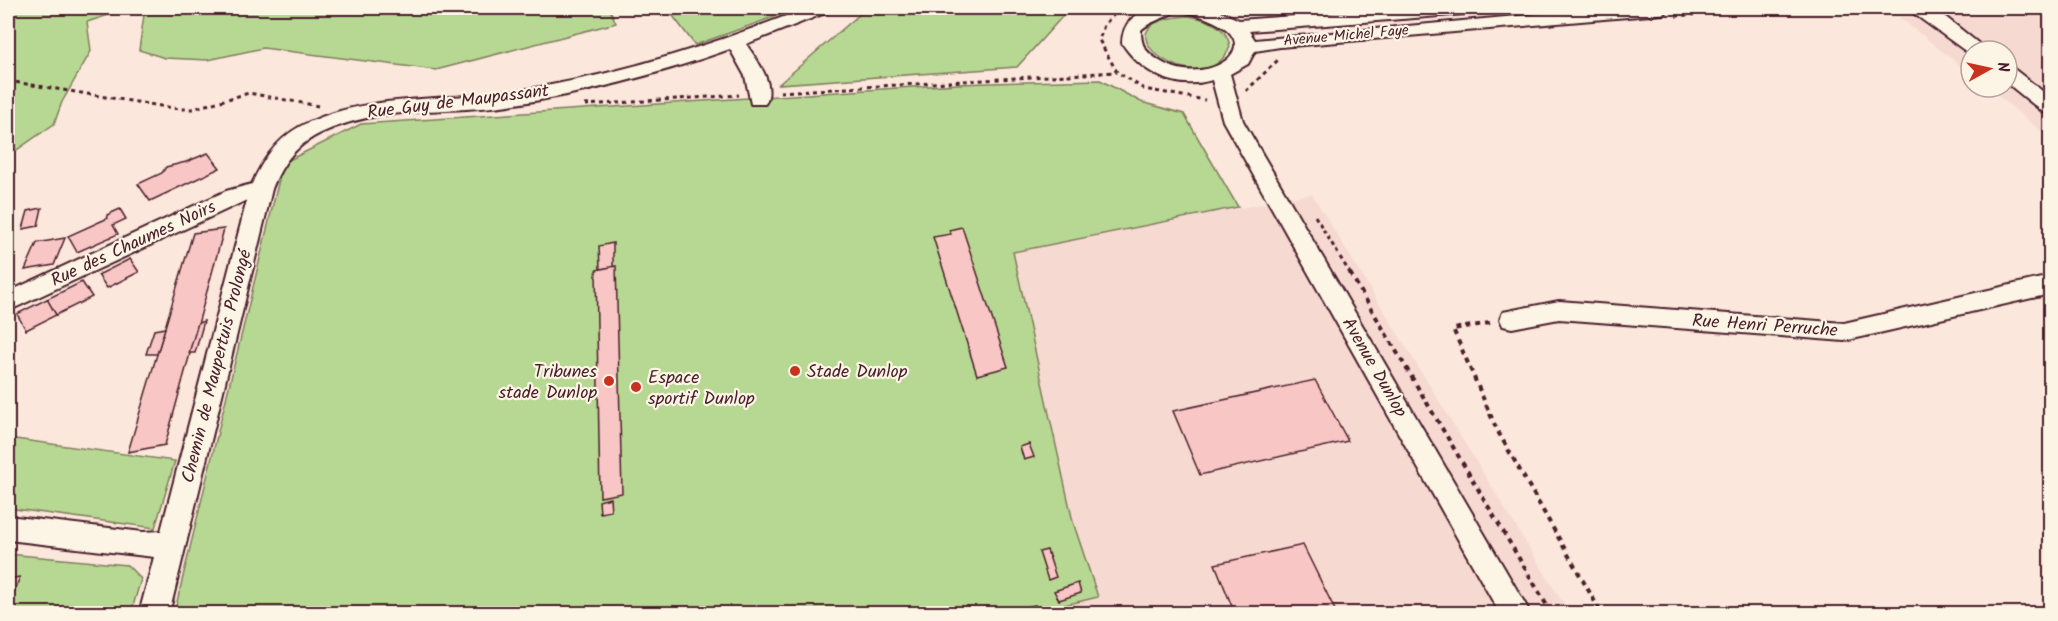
<svg xmlns="http://www.w3.org/2000/svg" width="2058" height="621" viewBox="0 0 2058 621" font-family="Kalam,sans-serif">
  <style>
    .built { fill: #f6d9d1 }
    .green { fill: #b7d892; stroke: #807c5e; stroke-width: 1.5 }
    .building { fill: #f8c7c5; stroke: #4a1f2b; stroke-width: 1.5 }
    .lines { fill: none; stroke-linecap: round; stroke-linejoin: round }
    .minor-casing { stroke: #4a1f2b; stroke-width: 4 }
    .path-far1 { stroke: #4a1f2b; stroke-width: 3; stroke-dasharray: 4 4; stroke-linecap: butt }
    .path { stroke: #4a1f2b; stroke-width: 4; stroke-dasharray: 5 5; stroke-linecap: butt }
    .minor { fill: #fcf5e5; fill-rule: evenodd }
    .poi-dot { fill: #c8321e; stroke: #fcf5e5; stroke-width: 2 }
    .labels { text-anchor: middle; stroke-width: 4.5; stroke-linejoin: round; paint-order: stroke }
    .far-street-label { font-size: 15px; fill: #4a1f2b; stroke: #fcf5e5 }
    .street-label { font-size: 18px; fill: #4a1f2b; stroke: #fcf5e5 }
    .poi-label { font-size: 18px; fill: #4a1f2b; stroke: #fcf5e5; text-anchor: start }
  </style>
  <rect width="100%" height="100%" fill="#fbe7db"/>
  <filter id="ink" filterUnits="userSpaceOnUse"><feTurbulence type="fractalNoise" baseFrequency=".0167" numOctaves="2"/><feDisplacementMap in="SourceGraphic" scale="12" xChannelSelector="R" yChannelSelector="G"/><feConvolveMatrix kernelMatrix="1 2 1 2 8 2 1 2 1" color-interpolation-filters="sRGB"/></filter>
  <g filter="url(#ink)">
    <!-- built -->
    <g class="built">
      <polygon points="1948,8 2050,8 2050,138 1987,87 2007,87 2007,51 1971,51 1971,74 1899,17 1942,11"/>
      <polygon points="1312,194 1569,613 1027,613 1098,597 1073,522 1012,252"/>
    </g>
    <!-- green -->
    <g class="green">
      <polygon points="8,8 130,8 87,22 91,51 62,102 54,124 8,156"/>
      <polygon points="145,8 609,8 616,23 436,70 263,48 208,60 165,58 139,50"/>
      <polygon points="667,8 799,8 695,45"/>
      <polygon points="867,8 1070,8 1017,67 779,84"/>
      <path d="M1188 16C1207 19 1227 25 1230 47 1204 109 1083 22 1188 16Z"/>
      <polygon points="1100,80 1141,102 1184,114 1238,207 1013,252 1073,522 1098,597 1027,614 174,614 283,163 361,124 958,84"/>
      <polygon points="8,438 175,461 155,528 8,508"/>
      <polygon points="8,554 127,565 141,579 131,613 8,613"/>
    </g>
    <!-- building -->
    <g class="building">
      <polygon points="208,153 220,168 150,201 138,184 162,173 166,167 186,162"/>
      <polygon points="42,208 38,226 23,229 28,211"/>
      <polygon points="120,209 126,219 113,225 118,234 77,252 68,236 108,218 107,215"/>
      <polygon points="962,227 1008,367 977,375 933,237 951,234 949,230"/>
      <polygon points="224,229 165,445 128,452 193,233"/>
      <polygon points="65,238 54,265 25,270 37,243"/>
      <polygon points="613,243 613,267 600,269 599,246"/>
      <polygon points="130,259 139,272 107,288 98,275"/>
      <polygon points="616,266 622,493 600,497 596,270"/>
      <polygon points="82,282 92,297 56,315 47,299"/>
      <polygon points="47,299 56,315 26,330 17,314"/>
      <polygon points="204,321 195,353 189,353 198,323"/>
      <polygon points="165,328 157,354 146,354 154,330"/>
      <polygon points="1315,380 1348,441 1200,475 1173,411"/>
      <polygon points="1029,444 1034,457 1024,460 1020,447"/>
      <polygon points="610,498 611,511 600,513 599,501"/>
      <polygon points="1303,545 1337,614 1235,614 1215,564"/>
      <polygon points="1047,550 1056,577 1048,580 1039,552"/>
      <polygon points="20,577 14,592 8,593 8,579"/>
      <polygon points="1078,583 1081,593 1059,600 1054,591"/>
      <polygon points="1035,605 1038,614 1004,612"/>
    </g>
    <g class="lines">
      <defs>
        <g id="minor">
          <path d="M806 8H830L828 12 746 44C756 59 777 85 765 104H751L745 76 730 49C659 74 584 94 509 105 448 114 379 105 321 133 296 145 282 163 272 189L169 614H139L154 557 8 540V516L143 532 161 531 247 200 8 311V292L226 191 252 184C264 156 281 134 309 122 372 94 443 101 510 92 612 77 711 46 806 8Z"/>
          <path d="M1153 8H1179C1173 17 1154 18 1141 30 1141 46 1145 51 1158 60 1207 94 1288 37 1186 12L1184 8H1213L1239 20 1400 8H1474L1465 14 1249 31 1255 40 1603 8H1671L1662 14 1280 47 1255 51 1248 64 1230 74 1243 121 1531 614H1500L1223 121 1212 80C1176 91 1141 73 1122 43 1123 22 1134 14 1153 8Z"/>
          <polygon points="1906,8 1929,8 1938,11 1988,51 1971,51 1971,55"/>
          <polygon points="2007,67 2014,69 2050,97 2050,113 2043,112 2007,83"/>
          <polygon points="2050,276 2050,294 1844,341 1559,319 1512,328 1503,326 1500,319 1503,312 1559,301 1844,323"/>
        </g>
      </defs>
      <!-- minor casing -->
      <use href="#minor" class="minor-casing"/>
      <!-- path-far1 -->
      <g class="path-far1">
        <polyline points="1120,8 1104,25 1099,40 1117,72 1144,89 1205,100"/>
        <polyline points="1676,16 1771,8"/>
        <polyline points="8,81 179,109 192,109 249,93 318,106"/>
        <polyline points="1246,91 1280,58"/>
        <polyline points="780,92 1117,72"/>
        <polyline points="585,105 739,95"/>
        <polyline points="1315,216 1351,275"/>
      </g>
      <!-- path -->
      <g class="path">
        <polyline points="1350,273 1552,614"/>
        <polyline points="1490,323 1453,329 1497,430 1602,614"/>
      </g>
      <!-- minor -->
      <use href="#minor" class="minor"/>
    </g>
  </g>
  <!-- markers -->
  <g class="poi-dot">
    <circle cx="795" cy="371" r="6"/>
    <circle cx="609" cy="381" r="6"/>
    <circle cx="636" cy="387" r="6"/>
  </g>
  <g class="labels">
    <!-- far-street labels -->
    <g class="far-street-label">
      <text transform="translate(1346 35) rotate(-5)" y="5">Avenue Michel Faye</text>
    </g>
    <!-- street labels -->
    <g class="street-label">
      <text transform="translate(458 101) rotate(-7)" y="6">Rue Guy de Maupassant</text>
      <text transform="translate(133 243) rotate(-25)" y="6">Rue des Chaumes Noirs</text>
      <text transform="translate(1765 325) rotate(4)" y="6">Rue Henri Perruche</text>
      <text transform="translate(216 366) rotate(-76)" y="6">Chemin de Maupertuis Prolongé</text>
      <text transform="translate(1375 367) rotate(60)" y="6">Avenue Dunlop</text>
    </g>
    <!-- poi labels -->
    <g class="poi-label">
      <text x="597" y="377" text-anchor="end">Tribunes<tspan x="597" dy="21">stade Dunlop</tspan></text>
      <text x="807" y="377">Stade Dunlop</text>
      <text x="648" y="383">Espace<tspan x="648" dy="21">sportif Dunlop</tspan></text>
    </g>
  </g>
  <!-- margin -->
  <rect width="2058" height="621" fill="none" stroke="#fcf5e5" stroke-width="30"/>
  <rect x="15" y="15" width="2028" height="591" fill="none" stroke="#4a1f2b" stroke-width="2" filter="url(#ink)"/>
  <!-- north arrow -->
  <g transform="translate(1989 69) rotate(82)"><circle r="28" fill="#fcf5e5" stroke="#b59f9b" stroke-width="1.5"/>
  <path d="M0-4.5L10 22L0 15L-10 22Z" fill="#c8321e"/>
  <text y="-9" font-size="16" font-weight="bold" text-anchor="middle" fill="#4a1f2b">N</text>
  </g>
</svg>
